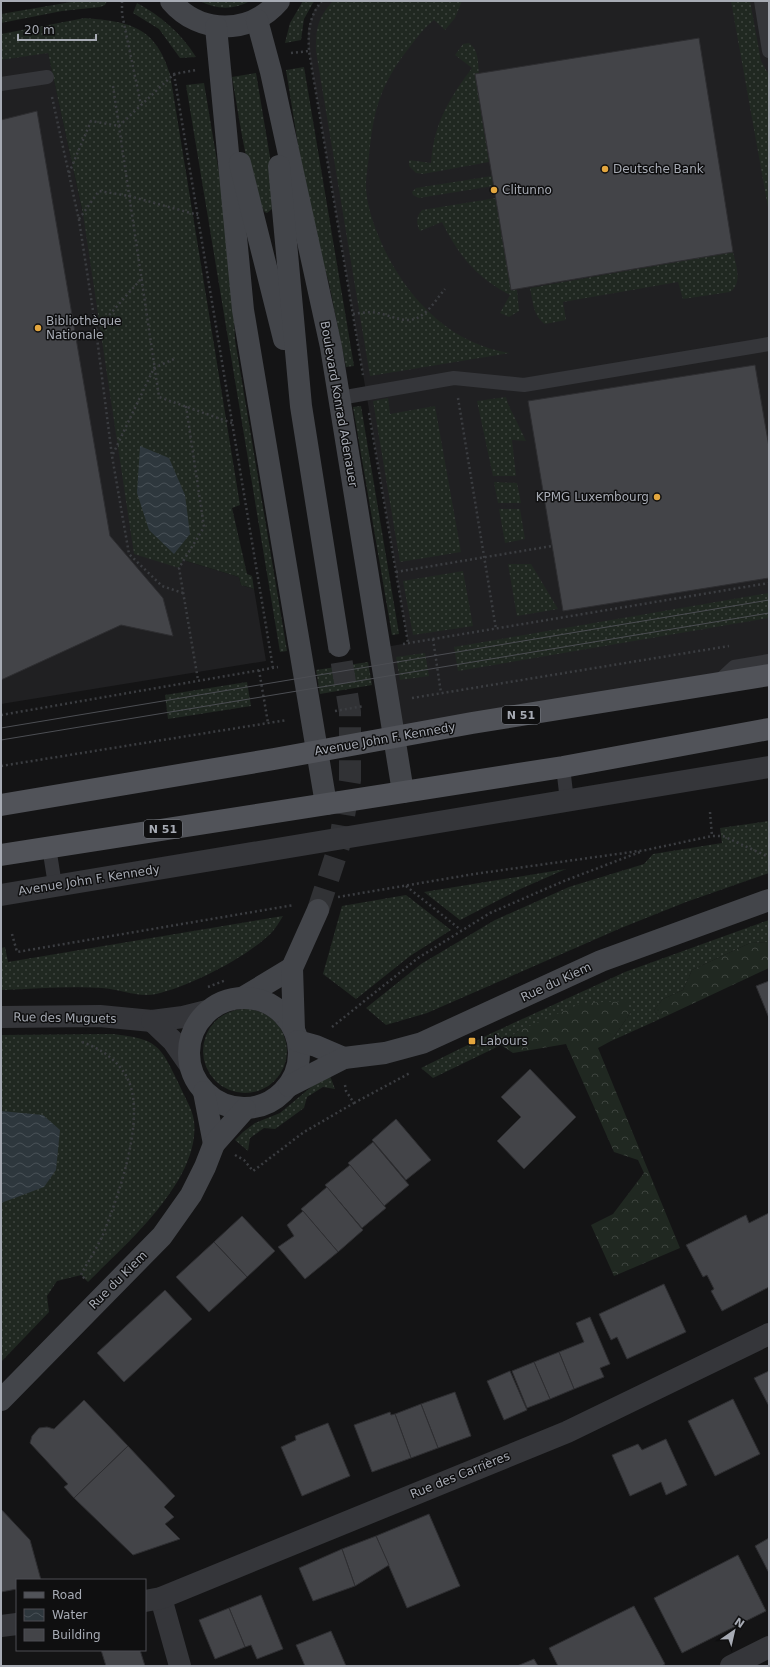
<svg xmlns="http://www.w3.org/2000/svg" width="770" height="1667" viewBox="0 0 770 1667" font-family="'DejaVu Sans',sans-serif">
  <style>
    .built { fill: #202022 }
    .grass { fill: url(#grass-dots) }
    .forest { fill: url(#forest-crowns) }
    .water { fill: url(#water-waves) }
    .building { fill: #434448; stroke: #2e2e31 }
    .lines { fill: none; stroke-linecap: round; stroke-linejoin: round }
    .secondary-tunnel { stroke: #313235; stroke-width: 22; stroke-dasharray: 22 11; stroke-linecap: butt }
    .path { stroke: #3b3d41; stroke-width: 2.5; stroke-dasharray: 2 3; stroke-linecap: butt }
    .service { stroke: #35363a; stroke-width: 14 }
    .minor { stroke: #35363a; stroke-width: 22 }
    .secondary { stroke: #43454a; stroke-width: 22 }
    .primary { stroke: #515359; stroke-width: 22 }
    .tram { stroke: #4c4e53; stroke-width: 1 }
    .poi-dot { fill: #e3a63e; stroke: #0f0f10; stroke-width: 1.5 }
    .labels { text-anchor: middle; stroke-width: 3; stroke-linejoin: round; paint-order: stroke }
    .shield { fill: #0f0f10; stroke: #797c83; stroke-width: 1 }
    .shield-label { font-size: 11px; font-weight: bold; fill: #a7abb4 }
    .poi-label { font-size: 12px; fill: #a7abb4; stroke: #0f0f10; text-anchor: start }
    .street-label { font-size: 12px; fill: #a7abb4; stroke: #0f0f10 }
  </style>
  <defs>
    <pattern id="grass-dots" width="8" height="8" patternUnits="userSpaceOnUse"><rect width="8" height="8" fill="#202821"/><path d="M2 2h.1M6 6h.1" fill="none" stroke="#3e443f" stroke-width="1.8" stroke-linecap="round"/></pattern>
    <pattern id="forest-crowns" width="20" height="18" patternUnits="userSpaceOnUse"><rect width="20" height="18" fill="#202821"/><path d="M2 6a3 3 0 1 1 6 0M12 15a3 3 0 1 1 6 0" fill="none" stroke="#3e443f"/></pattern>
    <pattern id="water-waves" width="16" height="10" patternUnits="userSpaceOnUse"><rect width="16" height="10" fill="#2e373d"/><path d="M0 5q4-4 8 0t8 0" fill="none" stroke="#495157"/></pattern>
  </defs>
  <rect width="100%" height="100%" fill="#141415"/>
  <!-- built -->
  <g class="built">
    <polygon points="322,1 769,1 769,675 394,737 380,648 408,643 309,51 308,29 314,10"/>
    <polygon points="48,52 83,214 183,560 239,577 241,585 254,589 266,661 1,704 1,60"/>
  </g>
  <!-- grass -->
  <g class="grass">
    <polygon points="77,1 107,1 105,5 100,7 62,11 1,23 1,14"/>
    <path d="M200 1H250C234 10 217 10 200 1Z"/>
    <polygon points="303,1 314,1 304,19 301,40 285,43 290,23"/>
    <path d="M333 1H462L455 18 445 30 434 20C425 27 419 35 412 44 381 83 374 107 369 155 368 165 366 175 366 185 366 202 372 220 378 235 401 292 447 344 510 353L370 376 316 51C316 28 317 19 333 1Z"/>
    <polygon points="731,1 750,1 761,61 769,75 769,213"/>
    <path d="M137 3C161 16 181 33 196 57L180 58 159 29 133 13Z"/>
    <path d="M85 18C130 22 155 26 170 74L240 505 232 508 247 574 252 576 254 589 241 585 239 577 183 560 179 568 134 554 83 214 48 53 1 60V34Z"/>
    <path d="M469 43C479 50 478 63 479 74H475L489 162 423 174 416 173 409 166V160L431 163C434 123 449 99 472 68L455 55 463 44Z"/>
    <polygon points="304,67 354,366 346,367 329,283 310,220 286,70"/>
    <path d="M256 73 270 157 272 209 267 213C251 208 236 97 232 77Z"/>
    <polygon points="204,83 231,245 235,340 287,651 280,652 186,85"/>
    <polygon points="492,176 493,186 419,198 413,195 412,192 416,188"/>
    <path d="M496 198 511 290H517L519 311 509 317 500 313 510 295C477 278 458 255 442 222L420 231C416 223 416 217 422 210Z"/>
    <path d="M733 252C736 265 743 283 730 292L683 299 678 282 563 302 566 320 545 324C533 316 533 301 530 288Z"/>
    <polygon points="506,397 508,404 526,441 512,440 516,476 493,476 477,401"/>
    <polygon points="388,398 390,414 435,406 461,552 400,562 373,401"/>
    <polygon points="361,406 399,634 392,635 353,407"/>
    <polygon points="494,482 517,483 521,503 498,503"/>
    <polygon points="499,509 520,509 525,539 505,543"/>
    <polygon points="508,564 531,564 558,609 517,616"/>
    <polygon points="463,571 473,626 413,635 403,581"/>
    <polygon points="769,593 769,618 458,671 454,647"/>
    <polygon points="425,653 429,676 400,680 396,657"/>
    <polygon points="368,662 372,685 320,694 316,670"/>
    <polygon points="247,682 251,706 168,719 165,695"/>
    <polygon points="769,821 769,873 686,902 621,928 427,1013 386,1025 366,1008 421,964 495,920 569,887 644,864 653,854 722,843 720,828"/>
    <polygon points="566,869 518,890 460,920 424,892"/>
    <polygon points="406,895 451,930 410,956 356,999 323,974 342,906"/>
    <path d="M283 916C280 921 277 926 273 931 250 956 189 987 156 994 139 998 119 989 102 988 68 986 34 989 1 990V948L5 947 8 962Z"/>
    <polygon points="769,920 769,942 750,943 692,970 683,990 663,999 654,1010 660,1019 611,1041 631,1012 518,1031 501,1045 433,1078 421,1068 494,1032 625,972"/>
    <circle cx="245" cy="1051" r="42"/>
    <path d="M113 1034C156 1039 160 1044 178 1082 183 1095 192 1107 194 1121 201 1180 125 1245 88 1282L81 1275 57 1281 47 1296 49 1312 1 1362V1035Z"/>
    <polygon points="330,1076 335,1089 323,1087 307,1097 304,1108 275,1129 264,1128 250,1138 248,1151 235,1140 243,1132 255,1123 280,1113 317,1082"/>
  </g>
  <!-- forest -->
  <g class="forest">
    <polygon points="769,942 769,968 660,1019 654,1010 663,999 683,990 692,970 750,943"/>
    <polygon points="627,1001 631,1012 611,1041 598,1048 680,1248 614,1276 591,1225 613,1214 644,1173 638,1160 614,1152 566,1044 513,1053 501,1045 518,1031 582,1003"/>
  </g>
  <!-- water -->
  <g class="water">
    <polygon points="140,446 169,458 185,495 190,534 174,554 149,530 137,493"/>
    <polygon points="1,1111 43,1115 60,1130 56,1170 44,1187 1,1203"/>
  </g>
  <!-- building -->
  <g class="building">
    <polygon points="699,38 733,252 511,290 475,74"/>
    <polygon points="37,111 110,536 163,598 173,636 121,625 1,680 1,120"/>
    <polygon points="755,365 769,447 769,578 563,611 528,401"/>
    <polygon points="769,981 769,1018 756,986"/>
    <polygon points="530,1069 576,1117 524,1169 497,1141 521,1117 501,1097"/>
    <polygon points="396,1119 431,1160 406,1180 372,1140"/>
    <polygon points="373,1142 409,1185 384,1206 348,1163"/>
    <polygon points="350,1165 386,1208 362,1228 325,1185"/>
    <polygon points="327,1187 363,1230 338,1252 301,1209"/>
    <polygon points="303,1211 338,1252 305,1279 278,1247 294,1236 287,1225"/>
    <polygon points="769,1213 769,1287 722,1311 711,1291 714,1289 707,1275 703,1277 686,1245 746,1215 749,1223"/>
    <polygon points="242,1216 275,1251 247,1277 214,1242"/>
    <polygon points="214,1242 247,1277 209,1312 176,1277"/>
    <polygon points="664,1284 686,1332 627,1359 617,1337 611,1340 599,1314"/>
    <polygon points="165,1290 192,1319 124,1382 97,1353"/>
    <polygon points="590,1317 610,1364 600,1368 604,1377 574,1389 559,1352 584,1342 576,1323"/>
    <polygon points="559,1352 574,1389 550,1399 534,1362"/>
    <polygon points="534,1362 550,1399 527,1408 512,1371"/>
    <polygon points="510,1371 527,1410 504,1420 487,1381"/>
    <polygon points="769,1371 769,1406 754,1378"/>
    <polygon points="455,1392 471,1436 438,1448 421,1404"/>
    <polygon points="733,1399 760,1454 715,1476 688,1421"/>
    <polygon points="84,1400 128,1446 74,1498 64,1487 68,1484 30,1443 32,1436 39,1428 47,1427 54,1429"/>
    <polygon points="421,1404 438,1448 411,1458 395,1414"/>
    <polygon points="390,1412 391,1415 395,1414 411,1458 372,1472 354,1425"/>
    <polygon points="328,1423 350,1476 302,1496 281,1447 296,1440 295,1436"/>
    <polygon points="666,1439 687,1485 666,1495 661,1482 630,1496 612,1455 638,1444 642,1450"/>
    <polygon points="128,1446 175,1496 164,1507 174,1517 165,1524 180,1539 133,1555 74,1498"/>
    <polygon points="1,1509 30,1540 41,1580 17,1580 17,1589 1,1592"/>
    <polygon points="429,1514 460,1586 407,1608 376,1536"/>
    <polygon points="376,1536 389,1565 355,1586 342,1549"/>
    <polygon points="769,1538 769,1573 755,1546"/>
    <polygon points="342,1549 355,1586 313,1601 299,1568"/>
    <polygon points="738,1555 766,1611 682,1653 654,1598"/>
    <polygon points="261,1595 283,1649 257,1659 251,1645 245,1647 229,1608"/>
    <polygon points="634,1606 665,1664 662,1666 558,1666 549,1648"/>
    <polygon points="229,1608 245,1647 215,1659 199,1620"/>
    <polygon points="331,1631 346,1666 305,1666 296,1645"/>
    <polygon points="101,1650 140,1650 145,1666 106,1666"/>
    <polygon points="534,1659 538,1666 517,1666"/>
  </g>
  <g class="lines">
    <!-- secondary-tunnel -->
    <polyline class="secondary-tunnel" points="318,910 339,846 350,780 350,712 339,646"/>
    <!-- path -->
    <g class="path">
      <polyline points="122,1 122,14 141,105"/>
      <path d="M322 1C309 16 308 31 309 51L363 375"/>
      <polyline points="291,53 309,51"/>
      <polyline points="174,74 273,668"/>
      <polyline points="113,86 159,397 232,423"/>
      <polyline points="52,97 79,220 96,330 112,456 129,554 162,586 183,593"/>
      <polyline points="69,173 91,121 119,126 174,74 196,70"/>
      <polyline points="79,219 99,191 129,196 198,215"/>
      <path d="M353 314C361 313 370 311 378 313 394 316 407 326 422 315 431 309 438 297 445 289"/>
      <polyline points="96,330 141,279"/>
      <polyline points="458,398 496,629"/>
      <polyline points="186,406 204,527 179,568 198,680"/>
      <polyline points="369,413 408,643"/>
      <polyline points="113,454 154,368 174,359"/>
      <polyline points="396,572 552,546"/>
      <polyline points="433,639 441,693"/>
      <polyline points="403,644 769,583"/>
      <polyline points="259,670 268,723"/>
      <polyline points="412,698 729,646"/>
      <polyline points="335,711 364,706"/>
      <polyline points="1,715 278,667"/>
      <polyline points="1,766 287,720"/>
      <polyline points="710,812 712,836"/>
      <polyline points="406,886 461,930"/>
      <polyline points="338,897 474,874 646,850 712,836 723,836 769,857"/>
      <polyline points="12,934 17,952 294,905"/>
      <polyline points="208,987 226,980"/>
      <polyline points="332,1027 418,958 490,913 564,881 640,852"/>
      <path d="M82 1042C99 1048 115 1058 125 1074 149 1111 119 1194 104 1232 98 1247 88 1261 81 1275L86 1280"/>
      <polyline points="354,1103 410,1073"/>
      <polyline points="235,1155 244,1160 253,1171 304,1132 354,1103 346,1091 345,1085"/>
    </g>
    <!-- service -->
    <g class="service">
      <polyline points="761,1 769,51"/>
      <polyline points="1,84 47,77"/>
      <polyline points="340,398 454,378 524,385 769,344"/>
      <polyline points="718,682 734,667 769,661"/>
      <polyline points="563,767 567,801"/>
      <polyline points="49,847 55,885"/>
    </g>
    <!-- minor -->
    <g class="minor">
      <polyline points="1,895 769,767"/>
      <polyline points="1,1017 100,1016 152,1021 183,1017 207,1011"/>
      <polyline points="152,1021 173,1041 189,1064"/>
      <polyline points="161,1598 180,1666"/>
      <polyline points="145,1601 161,1598 567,1432 769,1334"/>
      <polyline points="1,1626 17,1624"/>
      <polyline points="731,1666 769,1647"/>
    </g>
    <!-- secondary -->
    <g class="secondary">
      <path d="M171 1C200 35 250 35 279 1"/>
      <polyline points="257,20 271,72 331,347 403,792"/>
      <polyline points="216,27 243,310 326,804"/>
      <polyline points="240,163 284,339"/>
      <polyline points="279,166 301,406 339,646"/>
      <polyline points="244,997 292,968"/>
      <circle cx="244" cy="1053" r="55"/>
      <polyline points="294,1030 292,968 318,910"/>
      <polyline points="298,1041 316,1046 344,1058"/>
      <polyline points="289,1086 344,1058 385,1053 422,1043 601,961 769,900"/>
      <polyline points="204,1092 214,1144"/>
      <polyline points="1,1400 162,1236 191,1195 205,1167 214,1144 245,1109"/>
    </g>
    <!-- primary -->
    <g class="primary">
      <polyline points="1,805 274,759 472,723 769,675"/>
      <polyline points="1,855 563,767 769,729"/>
    </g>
    <!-- tram -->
    <g class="tram">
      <polyline points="1,728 769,600"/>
      <polyline points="1,740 769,613"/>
    </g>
  </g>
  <!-- markers -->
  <g class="poi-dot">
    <circle cx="605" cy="169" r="4"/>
    <circle cx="494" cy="190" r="4"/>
    <circle cx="38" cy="328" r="4"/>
    <circle cx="657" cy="497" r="4"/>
    <rect x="468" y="1037" width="8" height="8" rx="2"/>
  </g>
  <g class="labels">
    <!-- shield labels -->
    <g class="shield">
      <rect x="502" y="706" width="38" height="18" rx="3"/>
      <rect x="144" y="820" width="38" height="18" rx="3"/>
    </g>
    <g class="shield-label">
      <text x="521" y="719">N 51</text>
      <text x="163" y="833">N 51</text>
    </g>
    <!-- poi labels -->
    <g class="poi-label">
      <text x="613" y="173">Deutsche Bank</text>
      <text x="502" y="194">Clitunno</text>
      <text x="46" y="325">Bibliothèque<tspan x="46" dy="14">Nationale</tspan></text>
      <text x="649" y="501" text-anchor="end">KPMG Luxembourg</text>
      <text x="480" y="1045">Labours</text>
    </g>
    <!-- street labels -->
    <g class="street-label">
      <text transform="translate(339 404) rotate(80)" y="4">Boulevard Konrad Adenauer</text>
      <text transform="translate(385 739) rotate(-10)" y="4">Avenue John F. Kennedy</text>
      <text transform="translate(89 880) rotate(-9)" y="4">Avenue John F. Kennedy</text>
      <text transform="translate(556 982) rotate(-25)" y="4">Rue du Kiem</text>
      <text transform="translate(65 1018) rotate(1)" y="4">Rue des Muguets</text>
      <text transform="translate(118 1280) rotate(-45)" y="4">Rue du Kiem</text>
      <text transform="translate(460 1475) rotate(-22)" y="4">Rue des Carrières</text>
    </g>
  </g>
  <!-- border -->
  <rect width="770" height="1667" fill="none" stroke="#a7abb4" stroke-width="4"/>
  <!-- legend -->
  <rect x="16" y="1579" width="130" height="72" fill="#0f0f10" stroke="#4c4d52"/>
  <rect x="24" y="1592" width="20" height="6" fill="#515359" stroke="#4c4d52"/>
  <text x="52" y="1599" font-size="12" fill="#a7abb4">Road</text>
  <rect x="24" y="1609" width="20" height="12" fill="url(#water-waves)" stroke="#4c4d52"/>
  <text x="52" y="1619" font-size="12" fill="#a7abb4">Water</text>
  <rect x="24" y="1629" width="20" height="12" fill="#434448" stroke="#4c4d52"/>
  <text x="52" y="1639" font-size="12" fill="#a7abb4">Building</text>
  <!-- north arrow -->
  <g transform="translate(734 1631) rotate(34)" stroke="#0f0f10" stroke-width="3" paint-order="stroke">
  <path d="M0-3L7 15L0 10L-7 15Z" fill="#a7abb4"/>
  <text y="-6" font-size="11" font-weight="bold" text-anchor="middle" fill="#a7abb4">N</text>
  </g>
  <!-- scale -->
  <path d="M18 34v6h78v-6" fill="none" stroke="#a7abb4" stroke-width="2"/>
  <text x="24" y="34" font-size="12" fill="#a7abb4" stroke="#0f0f10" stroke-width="3" paint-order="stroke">20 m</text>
</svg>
